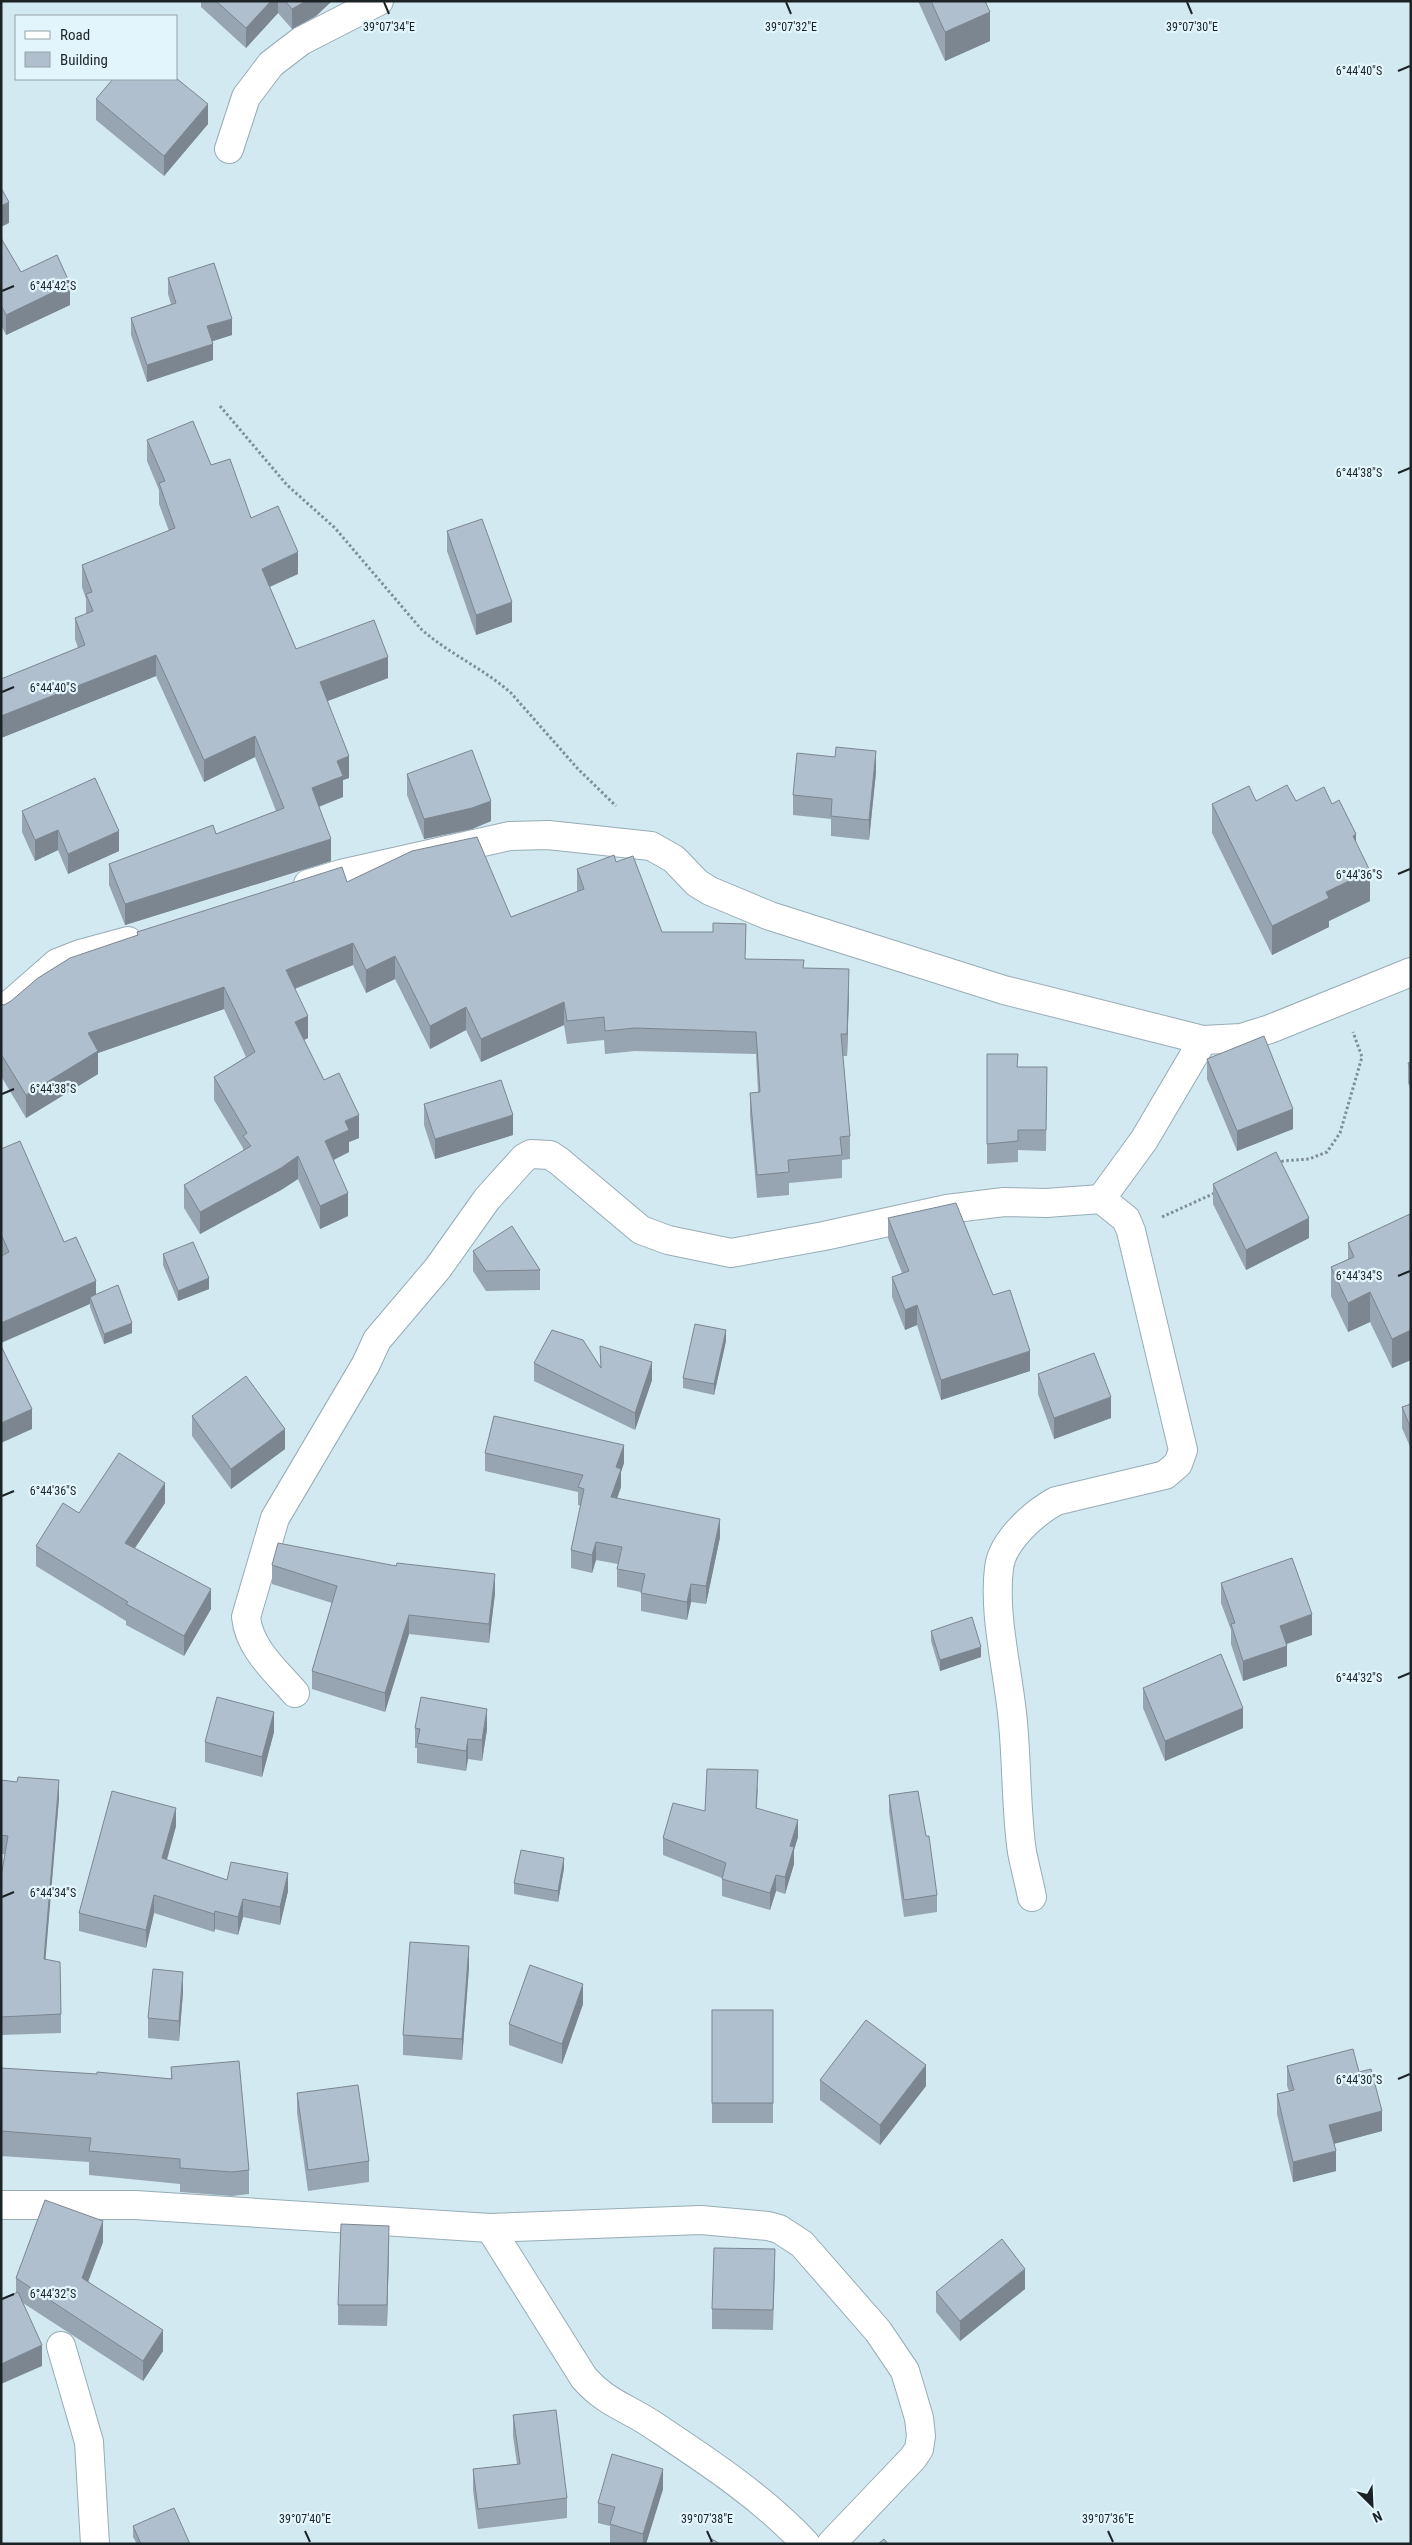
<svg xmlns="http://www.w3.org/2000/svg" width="1412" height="2545" viewBox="0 0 1412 2545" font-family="'Roboto Condensed',sans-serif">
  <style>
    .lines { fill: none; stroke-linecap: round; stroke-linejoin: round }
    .minor-casing { stroke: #97acb5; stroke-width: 30 }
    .path { stroke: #7f8f96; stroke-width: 3; stroke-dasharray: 2.5 2.5; stroke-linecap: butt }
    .minor { stroke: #fff; stroke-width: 28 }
    .wall { fill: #97a4b1 }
    .shaded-wall { fill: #7b8690 }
    .building { fill: #b0bfce; stroke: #7b8690 }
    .ticks { fill: none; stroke: #1b2326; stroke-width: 2 }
    .ticks-label { font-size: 12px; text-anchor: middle; fill: #1b2326; stroke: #e3f5fc; stroke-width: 4.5; stroke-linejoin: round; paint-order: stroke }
  </style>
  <rect width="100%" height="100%" fill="#d2e9f2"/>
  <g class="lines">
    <defs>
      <g id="minor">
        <polyline points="229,149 246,97 271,64 301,41 379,1"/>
        <polyline points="308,884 341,874 510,836 548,835 651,846 674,859 697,883 710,891 770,916 1004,990 1203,1040 1241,1038 1270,1029 1411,972"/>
        <polyline points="1,1012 57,963 80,954 128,941"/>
        <polyline points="1101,1199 1144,1140 1203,1040"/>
        <path d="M295 1693C275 1670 249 1648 246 1617L275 1518 366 1364 377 1340 438 1268 487 1199 524 1158 531 1154 550 1155 559 1161 641 1230 668 1240 731 1253 824 1236 947 1209 1004 1202 1046 1203 1101 1199 1126 1219 1131 1231 1183 1450 1178 1464 1165 1475 1056 1501C1034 1513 1002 1541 999 1568 993 1617 1009 1674 1013 1723 1017 1765 1016 1811 1022 1852 1025 1867 1029 1882 1032 1897"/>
        <polyline points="1,2205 135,2205 490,2228 701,2220 768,2226 779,2229 802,2244 878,2331 905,2371 919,2418 921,2436 919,2449 913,2458 831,2544"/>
        <path d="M490 2228 584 2378C606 2403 626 2407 653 2425 707 2461 761 2496 806 2544"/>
        <polyline points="61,2346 89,2442 95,2544"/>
      </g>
    </defs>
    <!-- minor casing -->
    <use href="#minor" class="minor-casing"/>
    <!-- path -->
    <g class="path">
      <path d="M220 406 287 485 335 528 421 629C449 654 483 668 511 693L578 769 616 806"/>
      <polyline points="1277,1164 1283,1161 1309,1159 1327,1152 1340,1133 1362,1057 1353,1032"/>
      <polyline points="1162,1217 1217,1192"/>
    </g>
    <!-- minor -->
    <use href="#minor" class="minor"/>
  </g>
  <!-- wall -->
  <g class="wall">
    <polygon points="201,1 332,1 316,16 292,29 278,13 246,48 201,7"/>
    <polygon points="918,1 985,1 990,41 945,61"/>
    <polygon points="96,99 208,124 164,176 96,120"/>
    <polygon points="1,238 21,272 70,305 6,335 1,325"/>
    <polygon points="168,278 232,335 212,341 213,360 147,382 131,335 131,318 171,304 168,294"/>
    <polygon points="147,440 211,465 251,518 298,574 270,587 296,649 388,678 327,701 349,778 343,780 343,797 319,807 331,861 125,925 109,885 109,864 216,834 276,811 255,757 204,782 156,676 1,738 1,679 78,648 75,639 75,618 86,614 86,599 82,587 82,565 169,531 159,504 159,490 147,461"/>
    <polygon points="447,531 512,622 476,635 447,551"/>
    <polygon points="876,772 869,840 831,836 831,819 793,815 793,795"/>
    <polygon points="407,774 491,821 472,829 424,839 407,795"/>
    <polygon points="1256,801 1296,801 1332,804 1356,842 1370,901 1329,921 1329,927 1272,955 1212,833 1212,804"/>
    <polygon points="22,811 119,851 68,874 58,850 35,861 22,832"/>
    <polygon points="616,862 662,932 746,959 804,969 849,992 847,1056 843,1056 850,1136 850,1159 842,1160 842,1178 789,1183 789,1195 757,1198 750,1115 750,1093 758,1092 756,1054 635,1051 605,1054 604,1040 567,1044 564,1025 481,1062 466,1030 430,1049 395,979 366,993 353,965 295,989 308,1038 304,1040 324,1080 359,1138 349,1142 349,1152 334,1160 348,1216 320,1229 298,1179 281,1190 200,1234 184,1208 184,1185 243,1151 243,1148 214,1100 214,1077 246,1057 224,1009 98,1053 98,1074 26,1118 1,1076 1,1004 4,1005 11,1001 137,935 137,932 347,882 511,917 577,892 577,869"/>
    <polygon points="987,1054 1018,1067 1047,1067 1046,1151 1018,1150 1018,1162 987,1164"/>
    <polygon points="1207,1059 1293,1129 1237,1151 1207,1079"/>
    <polygon points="1411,1062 1411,1090 1408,1083 1408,1063"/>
    <polygon points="424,1104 513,1135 435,1159 424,1125"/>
    <polygon points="1,1149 64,1242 96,1294 132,1333 104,1344 90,1307 90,1304 2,1256"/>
    <polygon points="1213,1184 1309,1238 1246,1270 1213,1204"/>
    <polygon points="1411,1215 1411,1360 1392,1368 1370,1322 1348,1332 1331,1296 1331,1267 1348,1259 1348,1243"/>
    <polygon points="888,1218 993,1295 1030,1371 941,1400 917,1325 905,1330 892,1297 892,1277 902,1273 888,1238"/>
    <polygon points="473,1251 540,1270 540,1290 486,1291 473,1271"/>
    <polygon points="163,1254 209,1289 178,1301 163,1265"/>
    <polygon points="726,1341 714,1395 683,1388 683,1378"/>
    <polygon points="534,1363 600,1367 652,1380 635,1430 534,1381"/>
    <polygon points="1038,1374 1111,1418 1054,1439 1038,1394"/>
    <polygon points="1411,1404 1411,1449 1402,1428 1402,1407"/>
    <polygon points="192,1416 285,1449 231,1489 192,1436"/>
    <polygon points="485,1453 624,1463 621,1472 621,1487 617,1499 720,1537 706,1604 691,1602 687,1620 641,1611 641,1592 617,1587 617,1569 618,1564 596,1560 592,1573 571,1568 571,1550 581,1506 578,1505 578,1492 485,1471"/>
    <polygon points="165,1503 134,1548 211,1609 184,1656 126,1625 126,1621 36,1566 36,1546 79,1513"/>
    <polygon points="272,1565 495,1593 489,1643 409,1634 385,1712 312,1689 312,1671 332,1603 272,1584"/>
    <polygon points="1221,1583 1312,1635 1287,1644 1287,1666 1243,1681 1231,1644 1231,1630 1221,1603"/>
    <polygon points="931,1631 981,1657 940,1671 931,1641"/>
    <polygon points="1143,1688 1243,1728 1165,1761 1143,1708"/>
    <polygon points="415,1728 487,1729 482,1761 468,1759 466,1771 417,1763 417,1748 415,1748"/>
    <polygon points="274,1732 262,1777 205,1762 205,1742"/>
    <polygon points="1,1780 59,1798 45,1959 61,2014 61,2033 1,2035 1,1877 5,1854 1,1854"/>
    <polygon points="758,1787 757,1808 798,1837 794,1850 794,1864 785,1894 776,1891 770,1910 722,1896 722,1878 663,1855 663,1838 705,1811"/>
    <polygon points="889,1795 926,1836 937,1895 937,1912 904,1917 889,1812"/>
    <polygon points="176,1826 167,1860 227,1880 288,1891 280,1925 243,1917 238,1935 215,1929 214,1932 154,1913 146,1948 79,1931 79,1913"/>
    <polygon points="564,1868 558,1902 514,1894 514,1883"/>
    <polygon points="469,1967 462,2060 403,2055 403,2035"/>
    <polygon points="183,1992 179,2041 148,2038 148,2018"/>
    <polygon points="583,2004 562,2064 509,2045 509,2024"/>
    <rect x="712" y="2010" width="61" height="113"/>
    <polygon points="1287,2066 1359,2072 1382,2131 1334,2144 1336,2171 1293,2182 1277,2114 1277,2094 1289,2091 1287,2086"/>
    <polygon points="171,2067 249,2170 249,2194 232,2196 180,2192 180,2184 89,2175 89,2162 1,2156 1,2068 171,2079"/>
    <polygon points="820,2080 926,2086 880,2145 820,2100"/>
    <polygon points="297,2093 369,2161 369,2182 308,2191 297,2113"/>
    <polygon points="103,2242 88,2281 163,2351 143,2381 23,2303 42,2366 16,2293 16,2278"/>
    <polygon points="389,2246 387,2326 338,2325 338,2305"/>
    <polygon points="775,2269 773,2330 712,2329 712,2309"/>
    <polygon points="1025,2289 960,2341 936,2312 936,2292"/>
    <polygon points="513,2415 567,2498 567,2518 478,2529 473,2490 473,2469 517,2464 513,2436"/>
    <polygon points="663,2489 646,2544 610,2544 610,2526 598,2523 598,2503"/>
    <polygon points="133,2526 190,2544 137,2544 133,2537"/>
  </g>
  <!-- shaded-wall -->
  <g class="shaded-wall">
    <polygon points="271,1 278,1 278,13 246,48 246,28"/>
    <polygon points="306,1 332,1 316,16 292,29 292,9"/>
    <polygon points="990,12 990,41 945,61 945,32"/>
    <polygon points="208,104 208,124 164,176 164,156"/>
    <polygon points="9,202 9,223 1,227 1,206"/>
    <polygon points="70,284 70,305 6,335 6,315"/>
    <polygon points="232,319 232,335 207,343 207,326"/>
    <polygon points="213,344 213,360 147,382 147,365"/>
    <polygon points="298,552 298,574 262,590 262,569"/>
    <polygon points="512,602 512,622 476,635 476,615"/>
    <polygon points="156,655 156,676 1,738 1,716"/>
    <polygon points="388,657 388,678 320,704 320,682"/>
    <polygon points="255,736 255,757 204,782 204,760"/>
    <polygon points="876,751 876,772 869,840 869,820"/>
    <polygon points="349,756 349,778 343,780 343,797 312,809 312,788 337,761"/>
    <polygon points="491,801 491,821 472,829 424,839 424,819"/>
    <polygon points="58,830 58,850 35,861 35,840"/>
    <polygon points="119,831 119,851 68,874 68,854"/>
    <polygon points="1356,834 1356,864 1353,836"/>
    <polygon points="331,839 331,861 125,925 125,904"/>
    <polygon points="1370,871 1370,901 1329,921 1329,927 1272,955 1272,926 1326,892"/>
    <polygon points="353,943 353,965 286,992 286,970"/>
    <polygon points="395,956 395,979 366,993 366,970"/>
    <polygon points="849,969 849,992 847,1056 847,1034"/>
    <polygon points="224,987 224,1009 98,1053 98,1074 26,1118 26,1095 88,1033"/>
    <polygon points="564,1002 564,1025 481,1062 481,1039"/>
    <polygon points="466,1007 466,1030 430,1049 430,1026"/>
    <polygon points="308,1016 308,1038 295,1044 295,1022"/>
    <polygon points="1293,1109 1293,1129 1237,1151 1237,1131"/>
    <polygon points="359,1115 359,1138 349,1142 349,1152 325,1164 325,1141 345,1121"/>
    <polygon points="513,1115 513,1135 435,1159 435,1139"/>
    <polygon points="298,1156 298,1179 281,1190 200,1234 200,1212"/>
    <polygon points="348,1193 348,1216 320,1229 320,1206"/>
    <polygon points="1309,1218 1309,1238 1246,1270 1246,1250"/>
    <polygon points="209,1278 209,1289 178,1301 178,1291"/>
    <polygon points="96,1281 96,1301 90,1297 90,1304 1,1343 1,1323"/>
    <polygon points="1370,1292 1370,1322 1348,1332 1348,1303"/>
    <polygon points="917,1305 917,1325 905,1330 905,1310"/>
    <polygon points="132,1323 132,1333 104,1344 104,1334"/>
    <polygon points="726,1330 726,1341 714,1395 714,1384"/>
    <polygon points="1411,1330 1411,1360 1392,1368 1392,1339"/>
    <polygon points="1030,1351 1030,1371 941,1400 941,1380"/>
    <polygon points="652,1362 652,1380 635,1430 635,1413"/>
    <polygon points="1111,1397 1111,1418 1054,1439 1054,1418"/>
    <polygon points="32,1409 32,1429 1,1443 1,1423"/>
    <polygon points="285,1429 285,1449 231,1489 231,1469"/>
    <polygon points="624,1445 624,1463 621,1472 621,1487 611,1515 611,1497 616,1467"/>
    <polygon points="165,1483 165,1503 125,1563 125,1543"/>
    <polygon points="720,1519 720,1537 706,1604 706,1586"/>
    <polygon points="596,1542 596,1560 592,1573 592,1555"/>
    <polygon points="495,1574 495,1593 489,1643 489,1624"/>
    <polygon points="691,1584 691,1602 687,1620 687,1602"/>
    <polygon points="211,1589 211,1609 184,1656 184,1636"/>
    <polygon points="1312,1614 1312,1635 1280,1646 1280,1626"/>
    <polygon points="409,1615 409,1634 385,1712 385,1693"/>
    <polygon points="1287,1646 1287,1666 1243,1681 1243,1661"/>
    <polygon points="981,1647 981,1657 940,1671 940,1660"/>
    <polygon points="1243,1708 1243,1728 1165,1761 1165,1741"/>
    <polygon points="487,1709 487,1729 482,1761 482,1740"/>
    <polygon points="274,1712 274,1732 262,1777 262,1757"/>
    <polygon points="468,1739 468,1759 466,1771 466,1751"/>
    <polygon points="59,1780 59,1798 44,1977 44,1959"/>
    <polygon points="176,1808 176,1826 162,1876 162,1858"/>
    <polygon points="798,1820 798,1837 794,1850 794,1864 785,1894 785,1877 790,1846"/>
    <polygon points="564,1858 564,1868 558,1902 558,1891"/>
    <polygon points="288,1873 288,1891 280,1925 280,1907"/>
    <polygon points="776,1875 776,1891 770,1910 770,1893"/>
    <polygon points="154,1895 154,1913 146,1948 146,1930"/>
    <polygon points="243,1899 243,1917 238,1935 238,1917"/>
    <polygon points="215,1911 215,1929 214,1932 214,1914"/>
    <polygon points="469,1946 469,1967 462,2060 462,2039"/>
    <polygon points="183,1972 183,1992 179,2041 179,2021"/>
    <polygon points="583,1984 583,2004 562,2064 562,2044"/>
    <polygon points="926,2065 926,2086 880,2145 880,2125"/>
    <polygon points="1382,2111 1382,2131 1329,2145 1329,2125"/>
    <polygon points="1336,2151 1336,2171 1293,2182 1293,2162"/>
    <polygon points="103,2221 103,2242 82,2298 82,2278"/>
    <polygon points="389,2226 389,2246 387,2326 387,2305"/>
    <polygon points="1025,2269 1025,2289 960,2341 960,2321"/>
    <polygon points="163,2330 163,2351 143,2381 143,2361"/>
    <polygon points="42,2345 42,2366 1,2384 1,2364"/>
    <polygon points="663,2469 663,2489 646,2544 643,2544 643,2534"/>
  </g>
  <!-- building -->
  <g class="building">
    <polygon points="216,1 271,1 246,28"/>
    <polygon points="285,1 306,1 292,9"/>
    <polygon points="931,1 985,1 990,12 945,32"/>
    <polygon points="176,78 208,104 164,156 96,99 113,79"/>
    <polygon points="1,188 9,202 1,206"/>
    <polygon points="1,238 21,272 57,255 70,284 6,315 1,305"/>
    <polygon points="214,263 232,319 207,326 213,344 147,365 131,318 176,303 168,278"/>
    <polygon points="193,421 211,465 230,459 251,518 278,506 298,552 262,569 296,649 374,620 388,657 320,682 349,756 337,761 343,776 312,788 331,839 125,904 109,864 213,825 216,834 284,808 255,736 204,760 156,655 1,716 1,679 85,645 75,618 93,611 86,594 92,592 82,565 175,528 159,483 165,481 147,440"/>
    <polygon points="482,519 512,602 476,615 447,531"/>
    <polygon points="836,747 876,751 869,820 831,816 832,799 793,795 797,753 835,757"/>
    <polygon points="472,750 491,801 472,808 424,819 407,774"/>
    <polygon points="95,778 119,831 68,854 58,830 35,840 22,811"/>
    <polygon points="1287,785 1296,801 1324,787 1332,804 1339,800 1356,834 1353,836 1370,871 1326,892 1329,898 1272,926 1212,804 1249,786 1256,801"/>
    <polygon points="477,837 511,917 584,889 577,869 614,855 616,862 633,856 662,932 713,932 713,923 746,924 745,959 804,960 803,968 849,969 847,1034 841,1034 850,1136 840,1137 842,1155 788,1160 789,1172 757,1175 750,1093 760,1092 756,1032 635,1028 605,1031 604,1017 567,1021 564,1002 481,1039 466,1007 430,1026 395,956 366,970 353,943 286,970 308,1016 295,1022 324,1080 339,1073 359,1115 345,1121 349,1130 325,1141 348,1193 320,1206 298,1156 281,1168 200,1212 184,1185 251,1146 243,1136 247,1133 214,1077 255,1052 224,987 88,1033 98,1051 26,1095 1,1054 1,1004 4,1005 11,1001 38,978 70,958 138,935 137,932 342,867 347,882 412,851"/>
    <polygon points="1264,1036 1293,1109 1237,1131 1207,1059"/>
    <polygon points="987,1054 1018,1054 1017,1067 1047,1067 1046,1130 1018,1130 1018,1141 987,1144"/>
    <polygon points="1411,1062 1411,1070 1408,1063"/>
    <polygon points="501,1080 513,1115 435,1139 424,1104"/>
    <polygon points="20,1141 64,1242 76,1237 96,1281 1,1323 1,1256 9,1252 1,1234 1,1149"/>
    <polygon points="1276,1152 1309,1218 1246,1250 1213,1184"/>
    <polygon points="956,1203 993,1295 1010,1290 1030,1351 941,1380 917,1305 905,1310 892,1277 909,1271 888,1218"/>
    <polygon points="1410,1214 1411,1330 1392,1339 1370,1292 1348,1303 1331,1267 1354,1257 1348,1243"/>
    <polygon points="512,1226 540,1270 486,1271 473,1251"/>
    <polygon points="193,1242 209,1278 178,1291 163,1254"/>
    <polygon points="118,1285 132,1323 104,1334 90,1297"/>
    <polygon points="695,1324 726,1330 714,1384 683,1378"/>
    <polygon points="552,1330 583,1340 601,1368 600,1346 652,1362 635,1413 534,1363"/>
    <polygon points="1,1346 32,1409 1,1423"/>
    <polygon points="1094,1353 1111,1397 1054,1418 1038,1374"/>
    <polygon points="246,1376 285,1429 231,1469 192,1416"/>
    <polygon points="1411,1404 1411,1429 1402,1407"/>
    <polygon points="494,1416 624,1445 616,1467 621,1469 611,1497 720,1519 706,1586 691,1584 687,1602 641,1593 645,1574 617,1569 622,1547 596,1542 592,1555 571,1550 584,1489 578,1487 583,1475 485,1453"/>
    <polygon points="119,1453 165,1483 125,1543 211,1589 184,1636 126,1604 128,1602 36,1546 63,1503 79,1513"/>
    <polygon points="278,1543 396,1566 397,1563 495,1574 489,1624 409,1615 385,1693 312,1671 337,1586 272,1565"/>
    <polygon points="1292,1558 1312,1614 1280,1626 1287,1646 1243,1661 1231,1624 1235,1623 1221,1583"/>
    <polygon points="972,1617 981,1647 940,1660 931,1631"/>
    <polygon points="1221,1654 1243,1708 1165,1741 1143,1688"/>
    <polygon points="217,1697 274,1712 262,1757 205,1742"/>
    <polygon points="421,1697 487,1709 482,1740 468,1739 466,1751 417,1743 420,1729 415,1728"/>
    <polygon points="707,1769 758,1770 756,1808 798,1820 790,1846 794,1847 785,1877 776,1875 770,1893 722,1879 726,1863 663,1838 673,1803 705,1811"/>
    <polygon points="18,1777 59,1780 44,1959 60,1962 61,2014 1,2017 1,1877 8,1836 1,1835 1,1780 17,1782"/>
    <polygon points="112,1791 176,1808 162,1858 227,1880 231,1862 288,1873 280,1907 243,1899 238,1917 215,1911 214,1914 154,1895 146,1930 79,1913"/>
    <polygon points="918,1791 926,1836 929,1836 937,1895 904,1900 889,1795"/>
    <polygon points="521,1850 564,1858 558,1891 514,1883"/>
    <polygon points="410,1942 469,1946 462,2039 403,2035"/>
    <polygon points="530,1965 583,1984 562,2044 509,2024"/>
    <polygon points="153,1969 183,1972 179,2021 148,2018"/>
    <rect x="712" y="2010" width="61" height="93"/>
    <polygon points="866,2020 926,2065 880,2125 820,2080"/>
    <polygon points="1353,2049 1359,2072 1371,2069 1382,2111 1329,2125 1336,2151 1293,2162 1277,2094 1294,2090 1287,2066"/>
    <polygon points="239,2061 249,2170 232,2172 180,2168 180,2159 89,2151 91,2138 1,2131 1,2068 97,2074 97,2072 172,2079 171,2067"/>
    <polygon points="358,2085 369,2161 308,2170 297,2093"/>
    <polygon points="45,2200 103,2221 82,2278 163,2330 143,2361 16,2278"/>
    <polygon points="341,2224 389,2226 387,2305 338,2305"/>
    <polygon points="1002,2239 1025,2269 960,2321 936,2292"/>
    <polygon points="714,2248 775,2249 773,2310 712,2309"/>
    <polygon points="18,2292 42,2345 1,2364 1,2300"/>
    <polygon points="556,2410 567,2498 478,2509 473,2469 520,2464 513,2415"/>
    <polygon points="612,2454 663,2469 643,2534 610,2524 615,2507 598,2503"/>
    <polygon points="174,2508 190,2544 141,2544 133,2526"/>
    <polygon points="712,2539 720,2544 709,2544"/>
    <polygon points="884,2539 888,2544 878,2544"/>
  </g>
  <!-- ticks -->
  <path class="ticks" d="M384 2 389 14M786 2 791 14M1187 2 1192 14M1398 71 1410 66M2 291 14 286M1398 473 1410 468M2 692 14 687M1398 874 1410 869M2 1094 14 1089M1398 1276 1410 1271M2 1496 14 1491M1398 1678 1410 1673M2 1897 14 1892M1398 2079 1410 2074M2 2299 14 2294M305 2531 310 2542M707 2531 712 2542M1108 2531 1113 2542"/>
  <g class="ticks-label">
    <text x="389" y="31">39°07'34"E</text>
    <text x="791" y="31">39°07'32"E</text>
    <text x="1192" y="31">39°07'30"E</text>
    <text x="1359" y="75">6°44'40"S</text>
    <text x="53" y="290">6°44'42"S</text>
    <text x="1359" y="477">6°44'38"S</text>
    <text x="53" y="692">6°44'40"S</text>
    <text x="1359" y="879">6°44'36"S</text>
    <text x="53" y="1093">6°44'38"S</text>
    <text x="1359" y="1280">6°44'34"S</text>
    <text x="53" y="1495">6°44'36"S</text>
    <text x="1359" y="1682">6°44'32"S</text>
    <text x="53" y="1897">6°44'34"S</text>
    <text x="1359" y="2084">6°44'30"S</text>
    <text x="53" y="2298">6°44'32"S</text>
    <text x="305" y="2523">39°07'40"E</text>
    <text x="707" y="2523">39°07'38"E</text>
    <text x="1108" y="2523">39°07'36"E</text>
  </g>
  <!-- border -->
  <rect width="1412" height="2545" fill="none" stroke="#1b2326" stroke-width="5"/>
  <!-- legend -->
  <rect x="15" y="15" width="162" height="65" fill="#e3f5fc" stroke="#93a1a6"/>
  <rect x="25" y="31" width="25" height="8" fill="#ffffff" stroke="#93a1a6"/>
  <text x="60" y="40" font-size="15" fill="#1b2326">Road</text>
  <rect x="25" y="52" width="25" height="15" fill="#b0bfce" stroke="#93a1a6"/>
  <text x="60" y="65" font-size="15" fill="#1b2326">Building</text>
  <!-- north arrow -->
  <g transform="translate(1372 2505) rotate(156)" stroke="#e3f5fc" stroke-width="4" paint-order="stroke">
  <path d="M0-4L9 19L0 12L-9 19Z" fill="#1b2326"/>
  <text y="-8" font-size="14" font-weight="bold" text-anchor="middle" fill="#1b2326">N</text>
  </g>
</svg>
